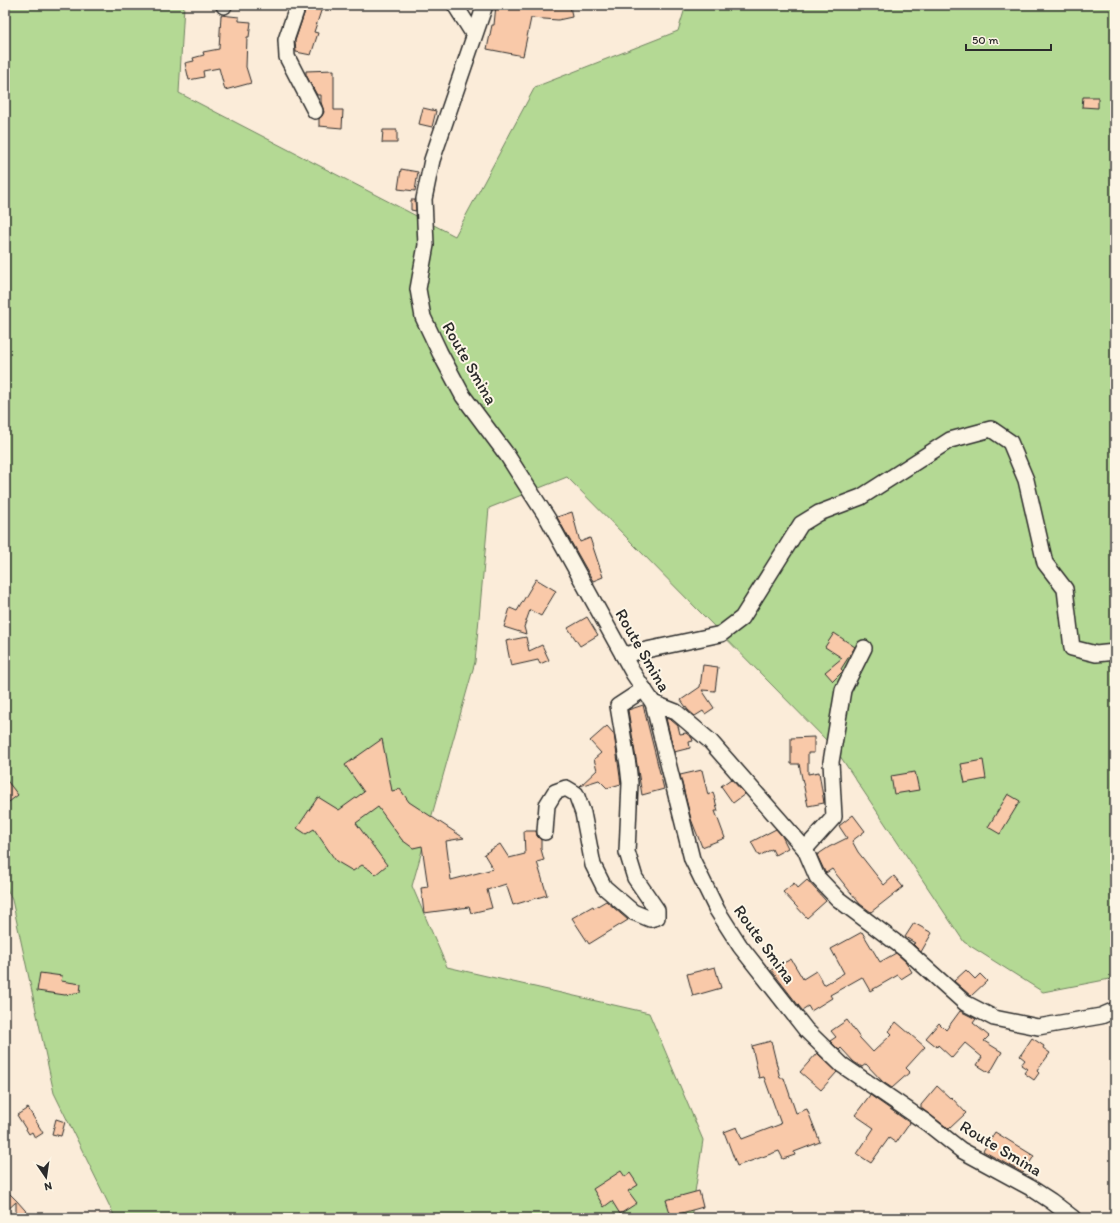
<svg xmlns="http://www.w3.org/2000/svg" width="1120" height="1223" viewBox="0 0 1120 1223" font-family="Itim,sans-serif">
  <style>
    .green { fill: #b4d994; stroke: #708260 }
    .building { fill: #f9c9a9; stroke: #2b2b2b }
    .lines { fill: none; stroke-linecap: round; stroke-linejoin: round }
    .minor-casing { stroke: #2b2b2b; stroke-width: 18 }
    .minor { stroke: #fcf5e5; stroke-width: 15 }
    .labels { text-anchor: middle; stroke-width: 4; stroke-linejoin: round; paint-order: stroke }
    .street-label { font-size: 17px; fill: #2b2b2b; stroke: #fcf5e5 }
  </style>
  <rect width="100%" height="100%" fill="#fbecd9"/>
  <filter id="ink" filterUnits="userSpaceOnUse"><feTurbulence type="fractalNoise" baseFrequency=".025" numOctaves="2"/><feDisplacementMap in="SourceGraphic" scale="8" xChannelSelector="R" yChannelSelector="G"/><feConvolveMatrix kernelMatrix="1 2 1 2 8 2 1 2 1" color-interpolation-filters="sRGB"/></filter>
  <g filter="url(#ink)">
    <!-- green -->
    <polygon class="green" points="5,5 184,5 179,93 455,236 535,87 678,31 686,5 1115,5 1115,978 1043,992 964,942 836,750 567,477 489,508 475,662 412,886 447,967 649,1013 703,1140 691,1218 114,1218 113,1213 54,1093 12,900 5,884"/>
    <!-- building -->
    <g class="building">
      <polygon points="307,5 323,5 314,32 318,33 311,55 296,52 295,41"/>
      <polygon points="496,5 556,5 555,8 570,5 572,17 558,20 531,18 523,56 487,49 492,25 494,25"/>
      <polygon points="221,15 239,17 239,21 251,22 249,37 247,37 246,67 251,83 225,90 219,68 203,71 204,77 189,80 185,63 194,61 193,58 204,55 203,52 219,49"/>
      <polygon points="334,70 334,110 343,110 342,128 319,126 319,119 322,116 324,112 321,102 321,95 317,95 306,75 306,71"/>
      <polygon points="1083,97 1098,97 1098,108 1082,107"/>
      <polygon points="423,108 436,111 432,127 419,124"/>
      <polygon points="383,130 397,130 397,143 382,143"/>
      <polygon points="401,169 418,172 415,191 398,189"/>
      <polygon points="411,200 415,200 416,211 411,210"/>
      <polygon points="572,512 580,542 590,538 603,577 593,581 557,517"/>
      <polygon points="536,579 556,591 541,616 530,610 524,627 526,634 504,627 510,608 517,611"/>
      <polygon points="587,617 598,635 580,646 568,628"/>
      <polygon points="834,633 855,647 841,669 843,671 833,681 825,672 842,658 825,647"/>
      <polygon points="526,637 529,651 542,645 549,660 540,664 538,660 511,666 506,641"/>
      <polygon points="703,665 718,667 715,691 702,690 714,708 705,714 703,711 695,716 688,710 681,700 700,687"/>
      <polygon points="643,705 664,789 642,795 628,710"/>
      <polygon points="666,718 671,720 678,726 680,734 686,733 692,738 693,741 689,742 690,748 674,752"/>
      <polygon points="607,726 614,734 621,784 607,788 599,780 580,786 597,770 594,759 601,753 590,741"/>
      <polygon points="814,737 814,753 808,753 808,774 819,772 824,803 808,806 799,764 791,764 791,738"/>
      <polygon points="382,739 392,791 400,789 409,802 464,838 446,841 451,880 493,869 484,854 500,844 509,858 525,854 524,831 536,831 537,836 541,840 541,849 544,860 537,862 547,895 513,905 506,884 487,890 492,908 471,913 469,907 424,913 421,888 428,887 422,846 413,848 402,840 378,807 356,823 387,865 375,875 370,870 362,865 353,871 336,861 314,829 306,834 297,828 318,797 339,810 364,792 345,765"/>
      <polygon points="983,760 986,779 965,783 961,764"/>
      <polygon points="702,770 708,795 713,792 718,811 715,811 725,838 702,847 691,819 680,775"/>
      <polygon points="915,772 919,790 894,794 891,776"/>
      <polygon points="5,778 18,795 5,805"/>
      <polygon points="731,779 745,794 733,803 721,786"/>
      <polygon points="1008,794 1020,801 1000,834 988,827"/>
      <polygon points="853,815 865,831 852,841 858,852 884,885 894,876 903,887 871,912 860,904 832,869 826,873 825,872 817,855 829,847 847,838 839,826"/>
      <polygon points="776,829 782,836 788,848 775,855 772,849 759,856 751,842"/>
      <polygon points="807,880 826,901 807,918 783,892 794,883 798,888"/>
      <polygon points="606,901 628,920 589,944 572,918 593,906 594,908"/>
      <polygon points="914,923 932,933 921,952 913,944 915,943 905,937"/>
      <polygon points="862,932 880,962 896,953 906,962 912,972 901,979 898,975 870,991 862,977 830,995 832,998 811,1011 808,1006 802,1010 771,970 791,959 803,979 816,971 824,985 844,973 831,949"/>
      <polygon points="715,967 721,988 693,996 687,974"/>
      <polygon points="966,970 975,979 980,974 987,981 971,996 954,981"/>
      <polygon points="40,973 62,976 61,981 81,984 80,992 65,995 37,991"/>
      <polygon points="960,1011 976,1019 973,1023 989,1036 984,1041 1002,1052 990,1073 977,1065 982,1057 965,1043 952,1058 938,1045 937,1047 926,1038 939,1023 946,1030"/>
      <polygon points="847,1020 860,1038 873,1052 892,1034 889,1031 896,1022 925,1047 906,1068 910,1072 892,1088 883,1082 866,1064 862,1067 854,1062 841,1048 839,1050 830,1041 836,1037 831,1031"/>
      <polygon points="1032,1038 1044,1046 1043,1048 1050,1053 1037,1071 1039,1073 1034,1080 1024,1073 1027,1069 1021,1065 1025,1060 1020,1056"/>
      <polygon points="771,1041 780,1078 784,1078 796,1113 807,1109 820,1142 794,1152 795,1155 783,1159 779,1151 737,1166 724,1132 737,1127 742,1139 781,1124 764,1077 759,1078 752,1046"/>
      <polygon points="817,1053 837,1072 821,1090 800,1072"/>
      <polygon points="937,1086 950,1098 951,1097 966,1113 949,1129 921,1108 921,1105"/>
      <polygon points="870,1095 910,1123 896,1143 889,1138 871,1163 857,1154 874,1128 855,1115"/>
      <polygon points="28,1108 43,1133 35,1138 32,1132 29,1134 17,1115"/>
      <polygon points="56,1119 65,1122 61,1136 52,1134"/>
      <polygon points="995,1132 1034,1156 1023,1173 983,1151"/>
      <polygon points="621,1171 625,1177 630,1173 638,1185 628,1191 637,1203 620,1214 612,1201 604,1207 593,1189"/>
      <polygon points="5,1189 17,1201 32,1218 16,1218 16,1202 5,1212"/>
      <polygon points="699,1191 703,1207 671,1216 666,1200"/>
    </g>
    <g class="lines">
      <defs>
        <g id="minor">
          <polyline points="298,5 286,40 287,57 315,111"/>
          <polyline points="455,5 474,35"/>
          <polyline points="485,5 432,160 424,199 426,245 418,289 423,317 440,353 463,396 507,455 548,519 633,673 653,703 692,859 717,910 740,946 806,1030 842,1065 927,1123 961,1150 1031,1188 1051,1201 1073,1218"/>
          <polyline points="224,6 224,5"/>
          <polyline points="623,655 721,634 742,618 801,524 819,513 861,497 950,440 991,429 1010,442 1026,480 1045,563 1065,589 1072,648 1096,654 1115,652"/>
          <polyline points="653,703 676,712 710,741 805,849 817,877 838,899 906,950 965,1003 994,1018 1038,1027 1101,1016 1115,1010"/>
          <polyline points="545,832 547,805 555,792 566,788 576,794 583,813 593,865 604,887 633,912 650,919 657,917 657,910 635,878 627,852 630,783 628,765 618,706 644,689"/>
          <polyline points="805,849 834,817 831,762 843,690 864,648"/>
        </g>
      </defs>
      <!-- minor casing -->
      <use href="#minor" class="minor-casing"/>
      <!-- minor -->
      <use href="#minor" class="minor"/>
    </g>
  </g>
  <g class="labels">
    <!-- street labels -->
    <g class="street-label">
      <text transform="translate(470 363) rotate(60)" y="6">Route Smina</text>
      <text transform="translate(643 650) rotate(60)" y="6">Route Smina</text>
      <text transform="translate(765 944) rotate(54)" y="6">Route Smina</text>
      <text transform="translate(1001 1148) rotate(31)" y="6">Route Smina</text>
    </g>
  </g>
  <!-- margin -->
  <rect width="1120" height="1223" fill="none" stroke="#fcf5e5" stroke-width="20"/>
  <rect x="10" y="10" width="1100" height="1203" fill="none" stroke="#2b2b2b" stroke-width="1.5" filter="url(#ink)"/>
  <!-- north arrow -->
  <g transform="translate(46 1177) rotate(167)" stroke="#fcf5e5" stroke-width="3" paint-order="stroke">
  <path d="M0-3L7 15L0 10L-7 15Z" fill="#2b2b2b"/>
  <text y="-6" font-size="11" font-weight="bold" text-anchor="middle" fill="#2b2b2b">N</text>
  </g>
  <!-- scale -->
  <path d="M966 44v6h85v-6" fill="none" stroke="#2b2b2b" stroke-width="2"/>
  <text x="972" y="44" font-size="12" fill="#2b2b2b" stroke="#fcf5e5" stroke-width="3" paint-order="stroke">50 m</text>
</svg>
